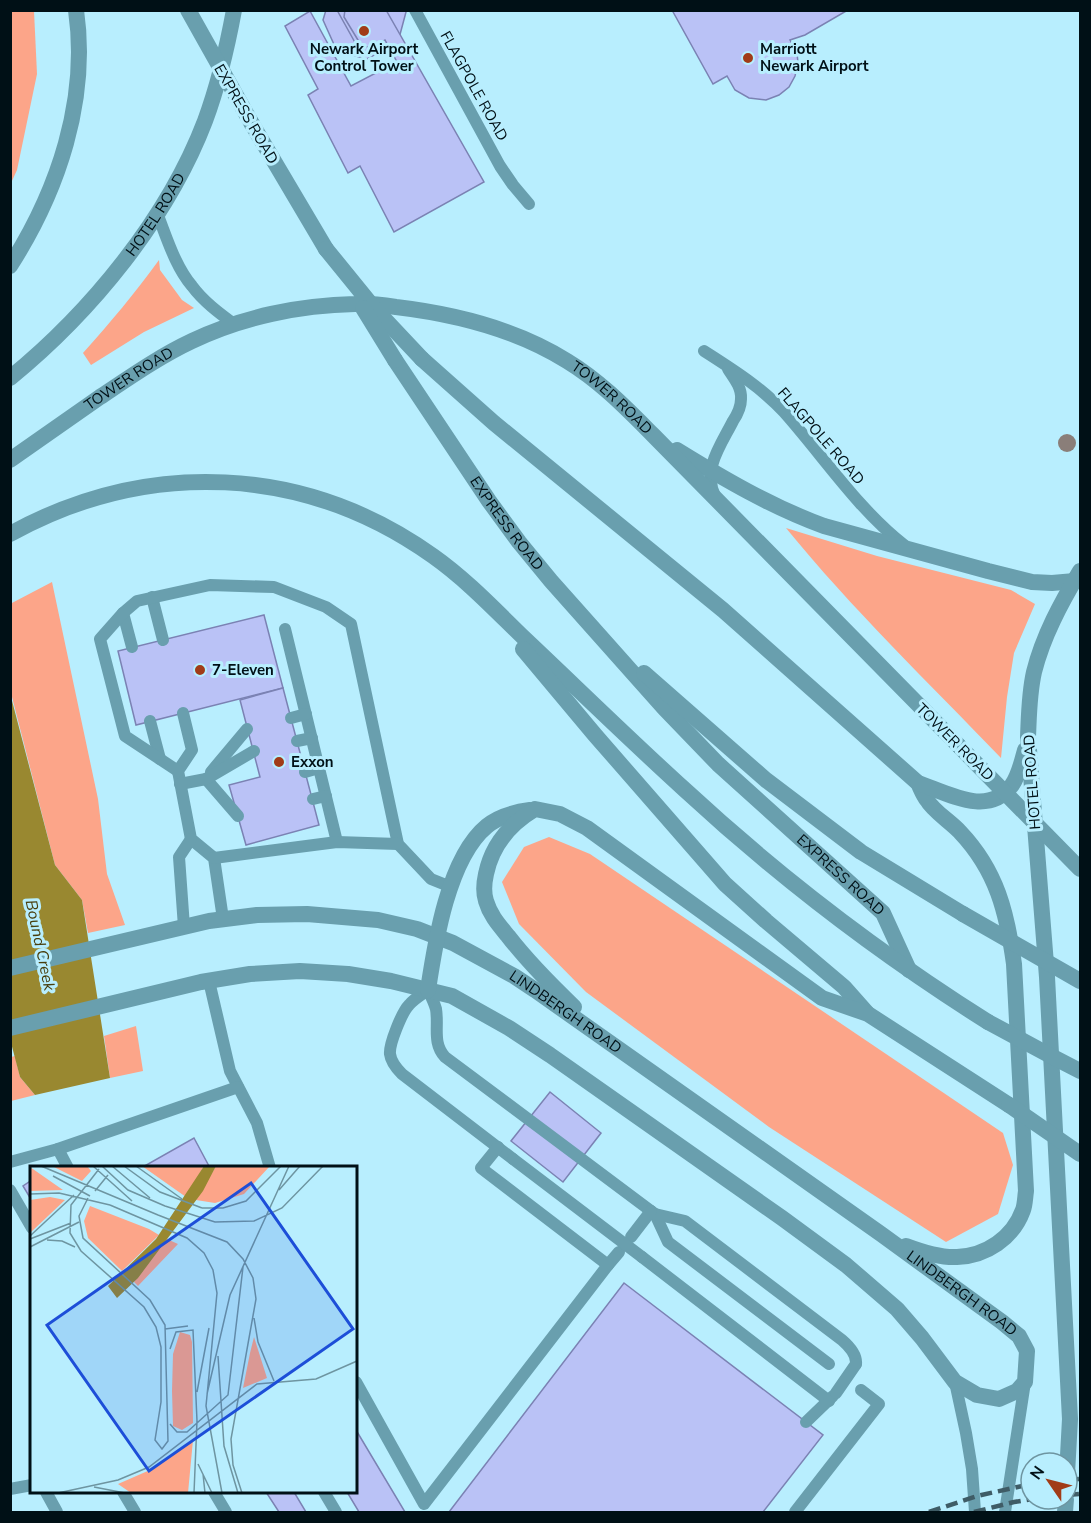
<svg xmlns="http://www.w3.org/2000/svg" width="1091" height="1523" viewBox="0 0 1091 1523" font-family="'Nunito Sans',sans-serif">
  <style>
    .green { fill: #fca589 }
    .water { fill: #998830 }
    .building { fill: #bac2f6; stroke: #7b82b3; stroke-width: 1.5 }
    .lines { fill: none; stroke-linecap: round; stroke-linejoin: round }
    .service { stroke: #699fae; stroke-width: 12 }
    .tertiary { stroke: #699fae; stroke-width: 16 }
    .rail { stroke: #3f5c66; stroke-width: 4.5; stroke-dasharray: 12 6; stroke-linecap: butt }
    .service-bridge { stroke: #699fae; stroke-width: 12 }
    .tertiary-bridge { stroke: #699fae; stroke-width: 16 }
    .tree { fill: #8a7e79 }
    .poi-dot { fill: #a13b17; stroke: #b8eefe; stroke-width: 2 }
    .labels { text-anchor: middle; stroke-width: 6; stroke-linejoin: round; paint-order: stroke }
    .poi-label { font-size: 15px; font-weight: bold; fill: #001016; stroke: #b8eefe; text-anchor: start }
    .street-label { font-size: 15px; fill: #001016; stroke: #b8eefe }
    .water-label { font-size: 16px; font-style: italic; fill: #483e0e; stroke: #b8eefe }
    .inset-road { fill: none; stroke: #6e95a1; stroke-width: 1.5 }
    .view { fill: #1d4ed8; fill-opacity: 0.15; stroke: #1d4ed8; stroke-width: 3 }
    .inset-edge { fill: none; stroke: #001016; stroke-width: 3 }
  </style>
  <rect width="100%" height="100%" fill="#b8eefe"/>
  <!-- green -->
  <g class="green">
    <polygon points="11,10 34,11 37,74 17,170 11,183"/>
    <path d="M159 260 160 270 182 300 194 308 144 332 91 365 83 353C110 323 135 293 159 260Z"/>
    <path d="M786 528 877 556 1011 590 1035 604 1014 653 1007 697 1001 758C929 683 852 609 786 528Z"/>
    <polygon points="52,582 98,799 107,874 125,925 88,933 82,900 55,865 11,693 10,604"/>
    <polygon points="549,837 590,854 1003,1133 1013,1165 998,1214 946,1242 769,1127 586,992 519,924 502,882 524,847"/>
    <polygon points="136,1026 143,1071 110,1078 104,1036"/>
    <polygon points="15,1056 20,1077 35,1095 11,1101 11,1057"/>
  </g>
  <!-- water -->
  <polygon class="water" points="10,693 55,865 82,900 110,1078 35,1095 20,1077 10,1039"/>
  <!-- building -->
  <g class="building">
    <polygon points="326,10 405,10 406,12 398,42 367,59 337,51 323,20"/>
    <polygon points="337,10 385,10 393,25 357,46"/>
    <polygon points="345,10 386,10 484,182 394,232 360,166 348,173 308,95 318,89 285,26 310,11 351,86 397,62 385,40 371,48 361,45 344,17"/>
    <polygon points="672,10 848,10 805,35 790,40 797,53 798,63 795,76 789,87 779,95 766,100 749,98 735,90 727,76 713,84"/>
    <polygon points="264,615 283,688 136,725 118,651"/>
    <polygon points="283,688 319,825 246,845 229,785 260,777 240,700"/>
    <polygon points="550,1092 601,1133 563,1182 511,1141"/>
    <polygon points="194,1138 210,1168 141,1168"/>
    <polygon points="32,1180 32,1201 23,1186"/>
    <polygon points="624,1283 823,1435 763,1512 449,1512"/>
    <polygon points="356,1430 405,1512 359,1512 347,1492 356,1492"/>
    <polygon points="266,1492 294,1492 306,1512 279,1512"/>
  </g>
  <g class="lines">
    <!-- service -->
    <g class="service">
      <polyline points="415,10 500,166 513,185 529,204"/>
      <path d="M157 213C167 238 175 266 192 286 203 301 219 313 234 324"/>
      <path d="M704 351C732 369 761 387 784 412 824 457 857 508 904 545"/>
      <path d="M715 496C702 469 721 445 733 421 737 415 741 407 741 399 742 388 734 378 728 369"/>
      <polyline points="152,597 163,640"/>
      <polyline points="123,613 132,647"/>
      <polyline points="285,629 337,842"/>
      <polyline points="183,713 192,750 178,771 191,839 214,858 223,919"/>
      <polyline points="291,718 306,714"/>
      <polyline points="150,721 160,759"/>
      <polyline points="297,741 312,738"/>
      <polyline points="178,771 125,736 100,639 123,613 137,601 210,585 274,587 326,607 351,624 398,844 431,879 451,887"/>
      <polyline points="211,772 247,729"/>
      <polyline points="305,772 319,768"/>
      <polyline points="206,779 238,816"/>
      <polyline points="180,784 206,779 254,751"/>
      <polyline points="313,799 326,796"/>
      <polyline points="214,858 337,842 398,844"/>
      <polyline points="184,927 179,857 191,839"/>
      <polyline points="209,981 230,1071 257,1123 270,1168"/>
      <path d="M513 1159 402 1074C397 1069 391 1062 390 1054 389 1044 402 1012 409 1005 414 999 421 995 428 990 431 996 434 1002 436 1009 439 1026 432 1043 445 1057L651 1211 655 1214 668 1242 829 1364"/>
      <polyline points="10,1162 58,1149"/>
      <polyline points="68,1168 58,1149 238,1087"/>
      <polyline points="10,1190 32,1228"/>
      <path d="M655 1214 685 1221 842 1340C849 1346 857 1354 856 1364"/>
      <polyline points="631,1237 651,1211"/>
      <polyline points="642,1257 829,1401"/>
      <polyline points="608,1265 619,1252"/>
      <polyline points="356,1382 424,1504 608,1265 481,1168 498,1147"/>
      <polyline points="955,1382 966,1433 972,1469 975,1512"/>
      <polyline points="806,1422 833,1396"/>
      <polyline points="10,1489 32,1485"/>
      <polyline points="46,1492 57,1512"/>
      <polyline points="123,1492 135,1512"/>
      <polyline points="214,1492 226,1512"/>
      <polyline points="324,1492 336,1512"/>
      <polyline points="795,1512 879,1404 861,1390"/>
      <polyline points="1005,1512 1025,1382"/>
    </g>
    <!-- tertiary -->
    <g class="tertiary">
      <polyline points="252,124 326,249"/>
      <path d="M10 266C58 191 89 100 76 10"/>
      <path d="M422 359 494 423 723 610 918 783C921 789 923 795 927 800 933 811 951 822 960 832 997 871 1007 913 1014 964L1026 1191C1025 1198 1025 1205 1023 1210 1013 1238 986 1256 957 1257 940 1258 922 1252 906 1246"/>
      <path id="s1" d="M395 360 489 501 519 542 551 581 664 708 718 764 883 913 909 970"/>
      <path id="s2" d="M10 378C91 312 168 218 205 121 218 86 227 48 234 10"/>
      <path d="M677 450C724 479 772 507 824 526L988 571 1032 582 1052 583 1075 581"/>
      <path id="s3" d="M10 460C40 439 70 418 100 397 130 377 160 356 192 341 242 317 300 305 355 304 369 303 383 305 396 307 455 314 516 329 567 361 600 381 626 408 653 435L960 747"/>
      <path d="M10 534C148 458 305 465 433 556 467 580 496 611 525 639 578 689 630 740 684 789 778 876 880 954 988 1022"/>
      <polyline points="523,649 595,735 725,884 766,921 844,987 867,1013"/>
      <polyline points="644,673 766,780 861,852 963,914"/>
      <path d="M918 783C948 793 988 818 1012 785 1019 775 1022 761 1025 750"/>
      <path id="s4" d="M10 968 209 921 257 915 307 914 378 920 417 929 453 943 514 976 535 990 881 1234 1002 1322 1019 1336 1027 1351 1025 1382 1017 1391 999 1399 977 1395 955 1382 922 1338 897 1309 846 1265 782 1218 550 1055 509 1028 452 996 391 981 348 974 300 971 250 974 201 982 10 1028"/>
      <path d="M428 990C435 943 448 858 487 826 499 816 515 812 530 810"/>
      <path d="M574 1007C551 985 528 962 508 936 499 925 490 915 486 901 483 892 484 883 486 874 492 845 510 824 535 809L560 814 587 828 822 998 868 1014 1009 1105"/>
      <path d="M1067 1474 1070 1419 1047 977 1028 737C1029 715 1029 694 1034 672 1043 636 1061 603 1080 571"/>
      <polyline points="1065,1512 1066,1499"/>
    </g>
    <!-- rail -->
    <g class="rail">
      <polyline points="1067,1480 1080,1479"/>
      <polyline points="1067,1495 1080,1494"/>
      <polyline points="929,1512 977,1496 1031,1484"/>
      <polyline points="974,1512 1014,1502 1033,1499"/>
    </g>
    <!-- service-bridge -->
    <g class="service-bridge">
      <polyline points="513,1159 642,1257"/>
      <polyline points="836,1393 856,1364"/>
    </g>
    <!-- tertiary-bridge -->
    <g class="tertiary-bridge">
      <polyline points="188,10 252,124"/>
      <polyline points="326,249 374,308 422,359"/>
      <polyline points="363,308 395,360"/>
      <polyline points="960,747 1080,869"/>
      <polyline points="963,914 1080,981"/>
      <polyline points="988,1022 1051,1056 1080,1071"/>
      <polyline points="1009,1105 1080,1154"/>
    </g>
  </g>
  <!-- trees -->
  <circle class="tree" cx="1067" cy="443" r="9"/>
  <!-- markers -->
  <g class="poi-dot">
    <circle cx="364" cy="31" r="6"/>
    <circle cx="748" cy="58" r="6"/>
    <circle cx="200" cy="670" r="6"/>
    <circle cx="279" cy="762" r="6"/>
  </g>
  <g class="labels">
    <!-- poi labels -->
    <g class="poi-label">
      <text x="364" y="54" text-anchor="middle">Newark Airport<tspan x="364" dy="17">Control Tower</tspan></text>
      <text x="760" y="54">Marriott<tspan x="760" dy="17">Newark Airport</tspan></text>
      <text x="212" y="675">7-Eleven</text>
      <text x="291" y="767">Exxon</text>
    </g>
    <!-- street labels -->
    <g class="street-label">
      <text transform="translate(474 86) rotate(61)" y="5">FLAGPOLE ROAD</text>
      <text transform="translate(246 114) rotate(60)" y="5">EXPRESS ROAD</text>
      <text dy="5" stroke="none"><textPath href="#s2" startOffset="220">HOTEL ROAD</textPath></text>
      <text dy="5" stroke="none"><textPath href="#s3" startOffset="144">TOWER ROAD</textPath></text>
      <text dy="5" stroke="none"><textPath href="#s3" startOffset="666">TOWER ROAD</textPath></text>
      <text transform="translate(821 436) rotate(49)" y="5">FLAGPOLE ROAD</text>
      <text dy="5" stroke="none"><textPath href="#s1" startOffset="198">EXPRESS ROAD</textPath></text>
      <text transform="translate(955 742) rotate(45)" y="5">TOWER ROAD</text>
      <text transform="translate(1032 782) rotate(-94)" y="5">HOTEL ROAD</text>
      <text dy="5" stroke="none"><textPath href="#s1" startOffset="684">EXPRESS ROAD</textPath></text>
      <text dy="5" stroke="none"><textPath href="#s4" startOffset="585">LINDBERGH ROAD</textPath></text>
      <text dy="5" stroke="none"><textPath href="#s4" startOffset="1071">LINDBERGH ROAD</textPath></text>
    </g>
    <!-- water labels -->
    <g class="water-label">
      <text transform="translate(41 945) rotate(78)" y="6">Bound Creek</text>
    </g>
  </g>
  <!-- overview -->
  <g transform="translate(30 1166)">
    <rect width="327" height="327" fill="#b8eefe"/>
    <path d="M22 0H57L61 5 52 15ZM112 0H174L156 31ZM186 0H240L214 28 185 37 166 34ZM0 1 33 24 0 25ZM20 31 35 34 0 67V34ZM60 40 119 63 129 69 92 105 58 72 54 55ZM137 73 148 78 108 120 104 116 110 105ZM150 166 160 169 162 176 163 257 152 264 143 260 142 225 143 188ZM224 171 237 212 213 222 220 187ZM163 274 158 327H101L88 318 120 304Z" fill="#fca589"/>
    <path d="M174 0H186L173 25 108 112 87 132 78 120 126 73Z" fill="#998830"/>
    <path class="inset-road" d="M11 0 128 49M63 0 102 35M72 0 98 24 135 40M82 0 120 32M94 0 130 26 172 42M106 0 152 33M23 10 60 30M249 24 270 0M65 25 78 9M0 28 29 27 80 39M58 32 49 50 53 72 120 134 135 159 138 275 132 283 125 274 131 236V181L126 161 114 141 51 85 40 67 41 39 69 3M80 39 157 72 174 87 183 104 187 127 176 240 192 327M135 40 185 56 224 55 252 42 293 0M172 42H193L216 35 251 0M128 49 197 76 213 93 223 112 226 133 201 273 203 299 212 327M0 70 44 29M0 73 41 57M17 74 32 75 45 81M0 81 49 56M224 152 228 176 244 215M135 163 158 160M140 183 146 166 163 164 167 255 164 327M188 190 194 280 208 327M167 226 179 162M177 228 200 129 259 0M140 258 147 266H157L198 229 213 101M168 298 182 327M173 308 175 327M64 321 95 327M28 327 88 314 119 301 227 218 286 213 327 195"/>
    <path class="view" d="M221 17 323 163 119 305 17 159Z"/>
    <rect width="327" height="327" class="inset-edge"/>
  </g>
  <!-- border -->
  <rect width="1091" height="1523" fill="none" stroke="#001016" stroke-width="24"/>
  <!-- north arrow -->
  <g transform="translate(1049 1481) rotate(305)"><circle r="28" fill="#b8eefe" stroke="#6e95a1" stroke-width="1.5"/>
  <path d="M0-4.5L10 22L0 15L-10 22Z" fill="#a13b17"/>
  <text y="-9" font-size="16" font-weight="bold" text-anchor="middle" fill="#001016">N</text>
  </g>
</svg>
